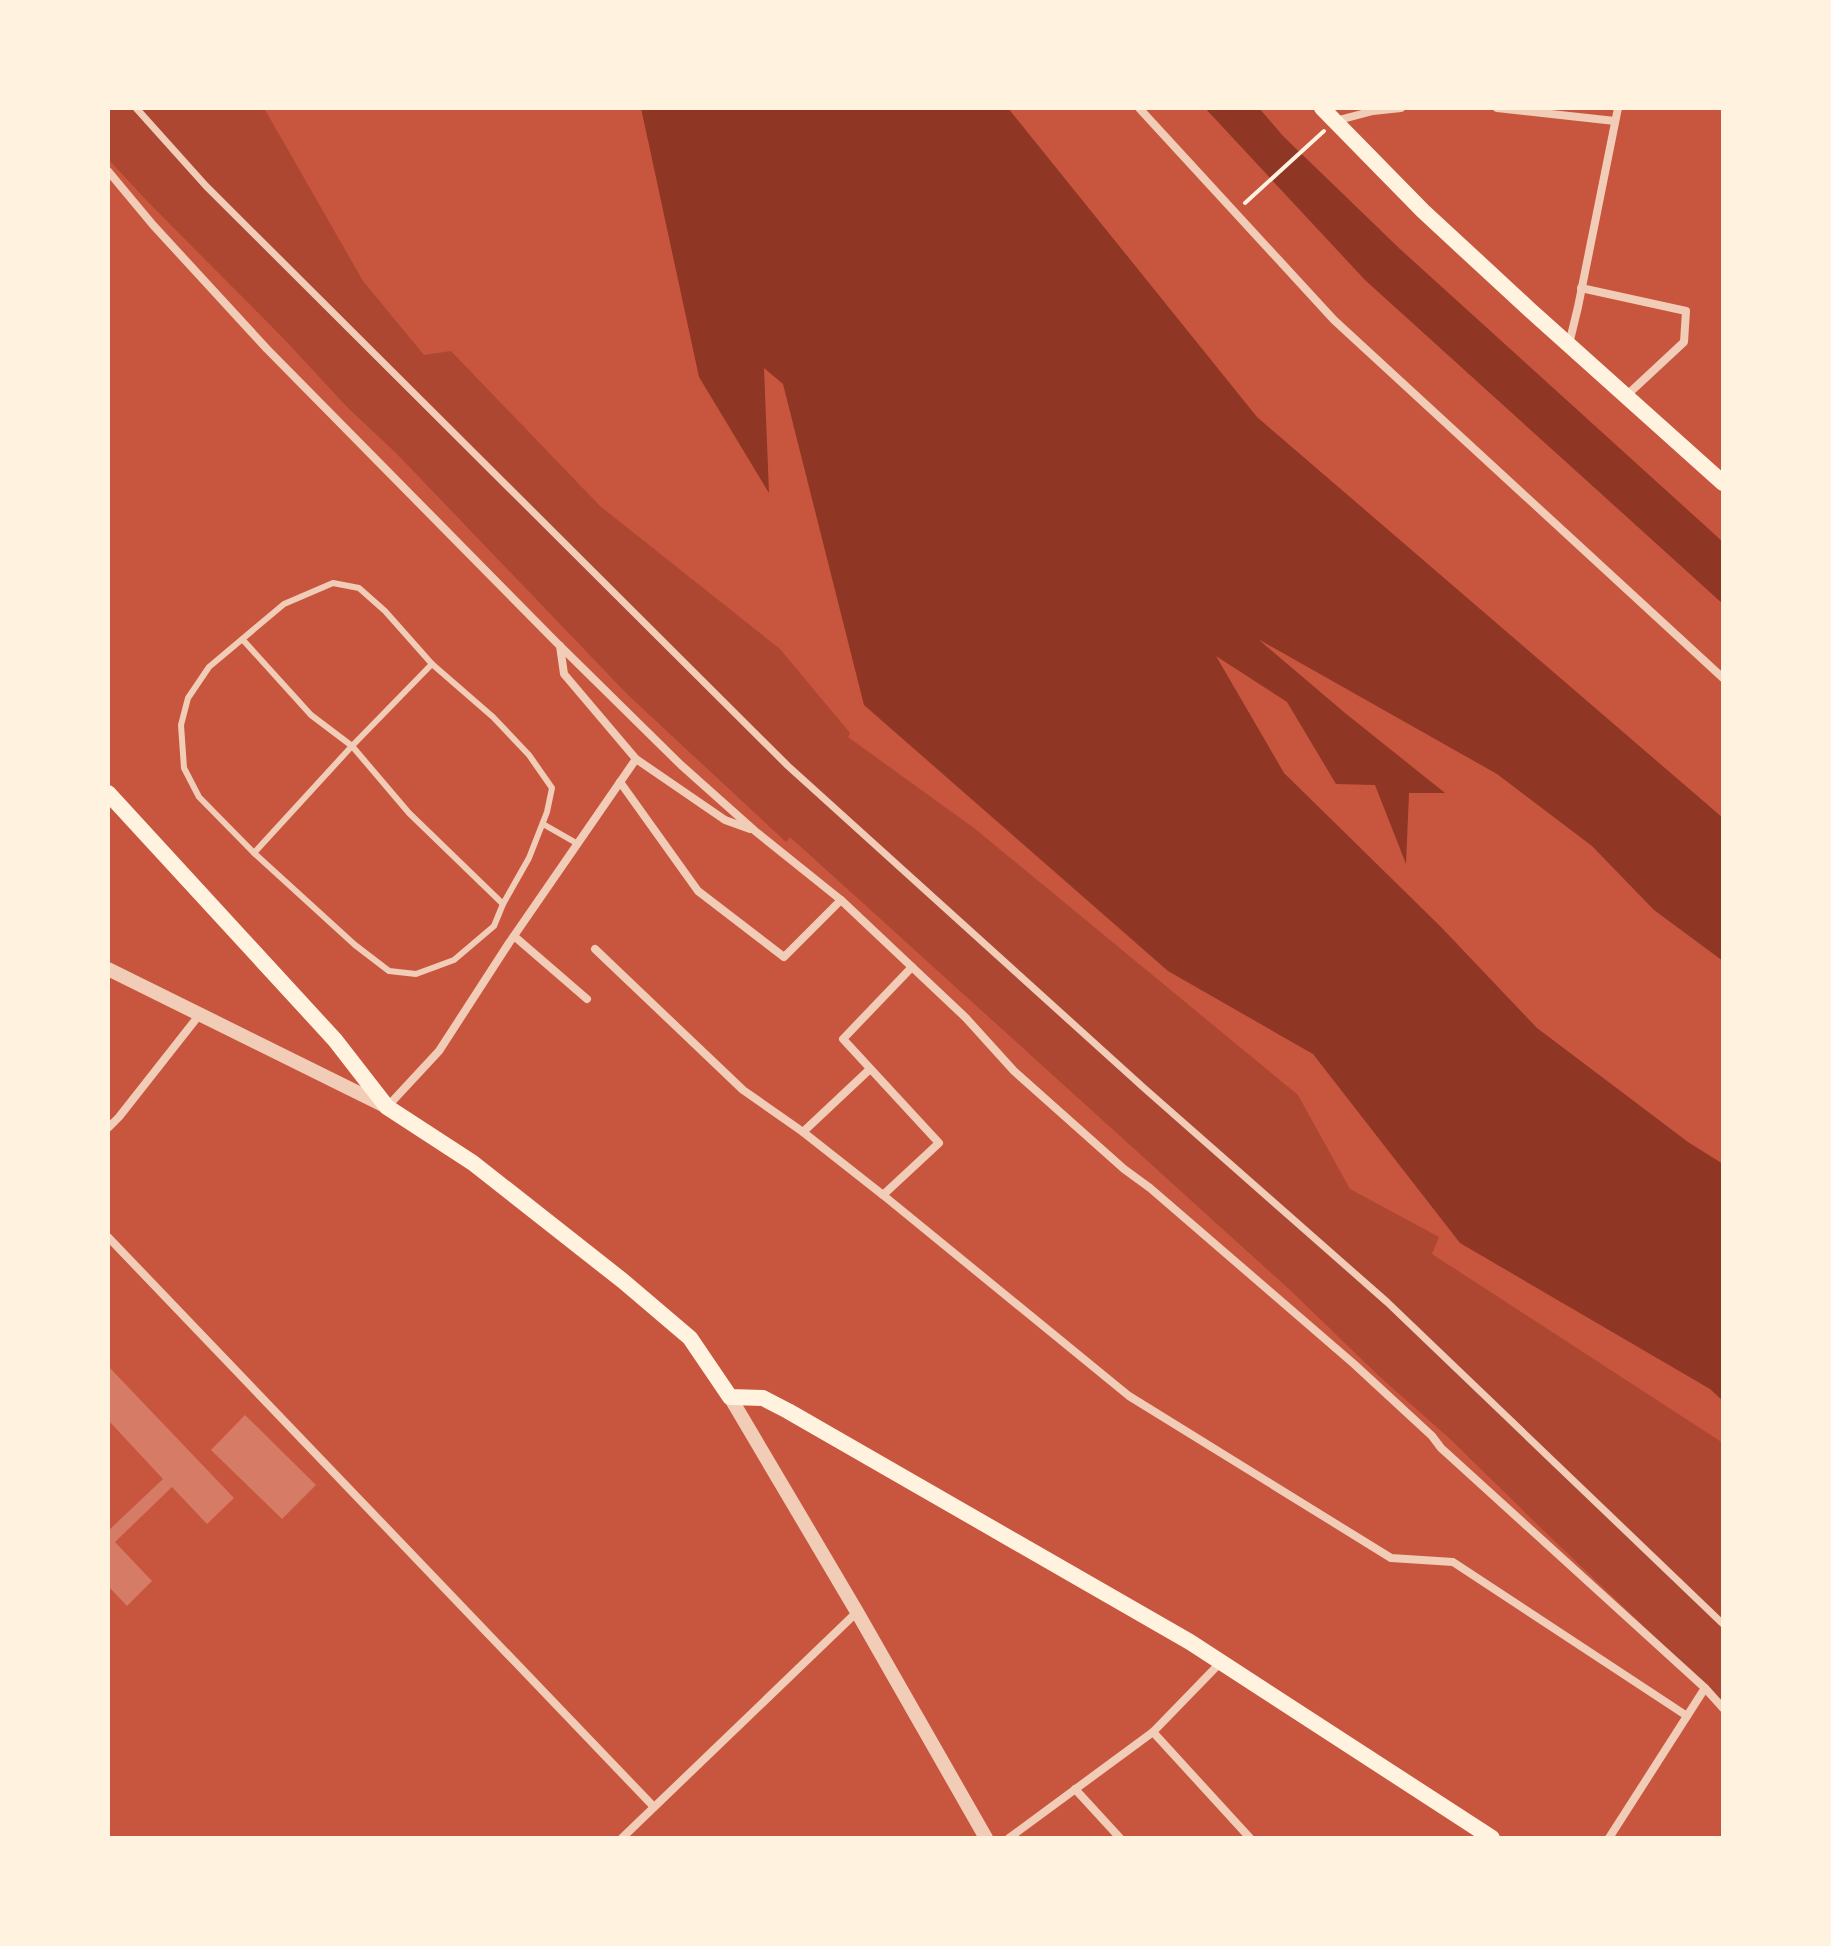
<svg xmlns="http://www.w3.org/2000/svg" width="1831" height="1946" viewBox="0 0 1831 1946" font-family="'Alegreya Sans',sans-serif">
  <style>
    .green { fill: #ae4732 }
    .water { fill: #8f3625 }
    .building { fill: #d67c66 }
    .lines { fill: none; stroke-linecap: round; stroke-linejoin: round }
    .path { stroke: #fff3e0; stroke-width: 4 }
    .service { stroke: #f1ccb7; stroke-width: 6 }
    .pedestrian { stroke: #f1ccb7; stroke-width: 7 }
    .minor { stroke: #f1ccb7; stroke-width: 8 }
    .tertiary { stroke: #f1ccb7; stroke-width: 14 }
    .secondary { stroke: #fff3e0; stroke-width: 16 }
  </style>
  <rect width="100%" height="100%" fill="#c8553d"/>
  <!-- green -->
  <polygon class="green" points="108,108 264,108 363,281 424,355 451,351 600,506 780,649 850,733 848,737 974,828 1298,1095 1350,1189 1439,1237 1432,1254 1723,1443 1723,1702 1543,1530 1449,1438 1380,1377 1291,1291 790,837 786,842 628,695 396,453 348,408 283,338 150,204 108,159"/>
  <!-- water -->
  <g class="water">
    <polygon points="641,108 1008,108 1257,417 1723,818 1723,961 1654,910 1592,846 1497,774 1258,639 1345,713 1445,793 1409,793 1406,864 1375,785 1336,784 1287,702 1216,656 1284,773 1441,927 1537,1028 1688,1142 1723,1164 1723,1401 1710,1389 1460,1243 1313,1054 1168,971 864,705 783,384 764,368 769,493 699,377"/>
    <polygon points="1205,108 1259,108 1283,136 1400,249 1723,542 1723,604 1365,280"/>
  </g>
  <!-- building -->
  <g class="building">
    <polygon points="108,1366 234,1498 207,1524 172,1487 115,1542 152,1581 127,1606 108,1586 108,1531 163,1479 108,1420"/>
    <polygon points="245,1415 316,1485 282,1519 211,1450"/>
  </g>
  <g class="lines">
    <!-- path -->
    <polyline class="path" points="1245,203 1324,131"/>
    <!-- service -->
    <g class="service">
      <polygon points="333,583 359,588 385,611 432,664 493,717 529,755 552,788 547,812 529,858 503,904 494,926 454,960 416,974 389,971 355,945 254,853 199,797 184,768 181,725 188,698 209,667 284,604"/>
      <polyline points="243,640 311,715 352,746 409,813 503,904"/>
      <polyline points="543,824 578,844"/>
      <polyline points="254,853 352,746 432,664"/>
    </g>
    <!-- pedestrian -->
    <polyline class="pedestrian" points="136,108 206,186 788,766 1144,1088 1387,1302 1723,1624"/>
    <!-- minor -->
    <g class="minor">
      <polyline points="1139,108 1334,320 1723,678"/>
      <polyline points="1497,108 1615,121"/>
      <polyline points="1335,121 1373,111 1401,108"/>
      <polyline points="108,171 153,225 267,349 556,642 681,765 755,831 841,900 966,1018 1014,1071 1124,1169 1150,1188 1354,1364 1432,1436 1441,1448 1705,1688 1723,1708"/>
      <polyline points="1581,288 1686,311 1684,342 1626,396"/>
      <polyline points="1569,344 1578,307 1618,108"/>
      <polyline points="560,646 564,674 636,759 725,820 750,829"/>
      <polyline points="620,782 698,891 784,957 841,900"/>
      <polyline points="514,936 587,999"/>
      <polyline points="595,949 743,1090 803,1132"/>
      <polyline points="912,967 843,1039 939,1143 883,1195 1129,1396 1391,1558 1453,1562 1687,1716"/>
      <polyline points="870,1069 803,1132 883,1195"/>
      <polyline points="387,1107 439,1051 509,943 636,759"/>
      <polyline points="108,1128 119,1117 200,1014"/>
      <polyline points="108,1237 654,1807"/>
      <polyline points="1153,1732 1250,1838"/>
      <polyline points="1075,1789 1120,1838"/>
      <polyline points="622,1838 857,1612"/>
      <polyline points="1009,1838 1153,1732 1221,1662"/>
      <polyline points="1609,1838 1705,1688"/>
    </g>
    <!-- tertiary -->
    <g class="tertiary">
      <polyline points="108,969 387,1107"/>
      <polyline points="730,1397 857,1612 986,1838"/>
    </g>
    <!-- secondary -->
    <g class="secondary">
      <polyline points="1322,108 1423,211 1530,310 1723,483"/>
      <polyline points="108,793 335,1040 387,1107 473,1163 623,1281 690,1338 730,1397 763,1398 788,1411 1190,1642 1492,1838"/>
    </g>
  </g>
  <!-- border -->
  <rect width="1831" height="1946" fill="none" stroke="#fff3e0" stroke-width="220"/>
</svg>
